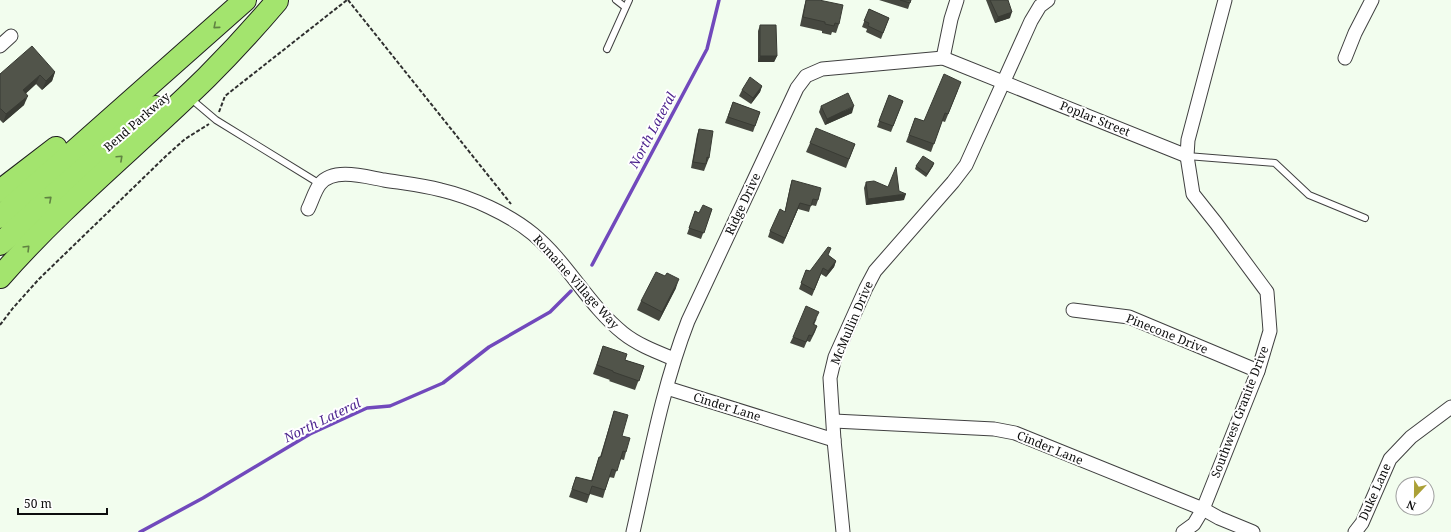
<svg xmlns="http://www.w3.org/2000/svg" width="1451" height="532" viewBox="0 0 1451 532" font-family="'Noto Serif',serif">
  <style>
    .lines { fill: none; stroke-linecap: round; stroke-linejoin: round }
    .stream { stroke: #7149bc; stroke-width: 3.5 }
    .service-casing { stroke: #404040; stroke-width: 8 }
    .minor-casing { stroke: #404040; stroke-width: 15 }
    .trunk-casing { stroke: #1e1e1e; stroke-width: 24 }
    .path { stroke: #2f2f2f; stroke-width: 2; stroke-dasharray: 4 2; stroke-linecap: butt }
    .service { stroke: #fff; stroke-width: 6 }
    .minor { stroke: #fff; stroke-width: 13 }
    .trunk { stroke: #a3e46e; stroke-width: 22 }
    .wall { fill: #464840 }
    .shaded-wall { fill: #393b34 }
    .building { fill: #51544a; stroke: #393b34 }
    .oneway { stroke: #608342 }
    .labels { text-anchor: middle; stroke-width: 4; stroke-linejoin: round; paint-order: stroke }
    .street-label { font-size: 12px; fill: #0d0d0d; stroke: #fff }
    .water-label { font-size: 13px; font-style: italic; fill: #4e268f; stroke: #fff }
  </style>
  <rect width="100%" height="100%" fill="#f2fdee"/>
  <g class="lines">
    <!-- stream -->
    <g class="stream">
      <polyline points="592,265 707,49 719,0"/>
      <polyline points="140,532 203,498 310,434 367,408 390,406 443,383 489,347 550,312 571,291"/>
    </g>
    <defs>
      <g id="service">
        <polyline points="616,0 625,7"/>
        <polyline points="607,49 629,0"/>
        <polyline points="190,98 216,120 320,184"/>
        <polyline points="1187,156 1275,163 1309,195 1365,218"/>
      </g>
      <g id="minor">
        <polyline points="0,46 11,36"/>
        <polyline points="943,58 951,19 957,0"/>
        <polyline points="1345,58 1355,33 1372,0"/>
        <path d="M308 209C312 201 315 190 320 184 334 167 366 177 384 180 403 183 422 185 441 190 471 197 509 214 533 234 568 263 588 305 623 333 638 345 657 352 674 359"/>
        <polyline points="1073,310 1129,317 1258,371"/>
        <polyline points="667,388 834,440"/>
        <polyline points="834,421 994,429 1015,433 1203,509 1219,518 1253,532"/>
        <path d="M633 532C649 462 662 388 688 321L797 88 806 76 822 69 943 58 1187 156"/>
        <polyline points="843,532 834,440 830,378 835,357 866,288 875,271 953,182 966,165 1031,21 1040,6 1048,0"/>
        <polyline points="1183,532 1194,524 1203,509 1258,371 1270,331 1267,292 1216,223 1193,194 1187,156 1188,140 1225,0"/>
        <polyline points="1355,532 1362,523 1390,459 1411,437 1451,407"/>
      </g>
      <g id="trunk">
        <polyline points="0,191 56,148"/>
        <polyline points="0,217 245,0"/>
        <polyline points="0,244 47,201 155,107"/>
        <path d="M0 277C63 205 139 144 207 77 231 53 254 28 277 1"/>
      </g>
    </defs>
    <!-- service casing -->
    <use href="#service" class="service-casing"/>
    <!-- minor casing -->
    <use href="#minor" class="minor-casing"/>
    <!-- trunk casing -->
    <use href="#trunk" class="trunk-casing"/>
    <!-- path -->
    <g class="path">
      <polyline points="348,0 511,204"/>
      <polyline points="219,112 225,96 347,0"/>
      <polyline points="0,325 13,308 39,279 166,156 185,139 209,124"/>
    </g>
    <!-- service -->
    <use href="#service" class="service"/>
    <!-- minor -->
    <use href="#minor" class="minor"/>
    <!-- trunk -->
    <use href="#trunk" class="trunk"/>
  </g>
  <!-- wall -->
  <g class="wall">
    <polygon points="806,0 819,0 839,24 836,33 832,32 831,35 822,33 822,31 800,26 804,7"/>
    <polygon points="879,0 911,0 908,9"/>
    <polygon points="986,0 1008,0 1010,18 995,23"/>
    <polygon points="869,9 889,18 881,39 866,32 867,29 862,27"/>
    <polygon points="760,25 777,56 774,62 758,62 758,31"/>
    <polygon points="55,72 52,81 42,90 36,84 26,93 24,105 3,123 0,120 0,74"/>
    <polygon points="762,86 760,92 751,104 739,96 742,90"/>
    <polygon points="958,90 945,122 942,121 931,152 906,142 915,118 924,121"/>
    <polygon points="889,95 903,101 891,132 877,127"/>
    <polygon points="733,102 760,112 753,132 725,123"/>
    <polygon points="821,106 852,113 825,125 819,112"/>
    <polygon points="699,129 709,158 704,171 691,168 697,135"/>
    <polygon points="810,143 855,144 846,168 806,152"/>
    <polygon points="934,163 933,166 926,177 915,169 916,166"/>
    <polygon points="792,180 818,200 816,206 811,205 809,212 798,209 783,244 768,237 770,231 785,211 790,187"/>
    <polygon points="866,182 899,191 904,200 866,205 864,188"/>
    <polygon points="712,209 701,239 687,234 695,211 699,213"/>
    <polygon points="828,255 836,261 834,267 826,277 821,274 812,296 799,289 806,270 810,271"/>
    <polygon points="676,288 659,321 637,310 641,301"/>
    <polygon points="817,318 814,325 817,326 815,332 810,342 807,341 804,348 790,343 793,337"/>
    <polygon points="603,346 625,360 644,366 635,390 609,381 610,380 593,374"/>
    <polygon points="614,411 626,452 624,460 620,459 614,478 609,477 603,498 590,494 587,503 569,497 576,477 591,481 599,457 600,457"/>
  </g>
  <!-- shaded-wall -->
  <g class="shaded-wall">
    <polygon points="1012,12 1010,18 995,23 998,17"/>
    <polygon points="760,56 777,56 774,62 758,62"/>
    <polygon points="55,72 52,81 42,90 46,81"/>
    <polygon points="40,75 36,84 20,99 23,90"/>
    <polygon points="762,86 760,92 751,104 753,98"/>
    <polygon points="28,96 24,105 3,123 6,114"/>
    <polygon points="854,106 852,113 825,125 827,119"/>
    <polygon points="934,163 933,166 926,177 927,174"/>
    <polygon points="906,194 904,200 866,205 868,199"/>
    <polygon points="800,203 798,209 783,244 785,238"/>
    <polygon points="836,261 834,267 826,277 828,271"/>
    <polygon points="679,279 676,288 659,321 662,312"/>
  </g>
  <!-- building -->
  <g class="building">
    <polygon points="806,0 819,0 843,5 839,24 835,23 834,26 825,24 825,22 803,17"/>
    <polygon points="900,0 911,0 910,3"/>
    <polygon points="990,0 1008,0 1012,12 998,17"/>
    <polygon points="869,9 889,18 883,33 868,26 869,23 864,21"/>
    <polygon points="760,25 776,25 777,56 760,56"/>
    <polygon points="32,46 55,72 46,81 40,75 23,90 28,96 6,114 1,109 0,109 0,74"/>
    <polygon points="944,74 961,82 948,114 945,113 934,144 909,135 915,118 924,121"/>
    <polygon points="750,77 762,86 753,98 742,90"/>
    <polygon points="848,93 854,106 827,119 821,106"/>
    <polygon points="889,95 903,101 893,126 879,121"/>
    <polygon points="733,102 760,112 755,126 728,117"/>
    <polygon points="816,128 855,144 849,159 810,143"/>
    <polygon points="699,129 713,131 709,158 707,157 706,164 693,162"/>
    <polygon points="923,156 934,163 927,174 916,166"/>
    <polygon points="896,167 899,191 906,194 868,199 866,182 874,181 888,187"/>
    <polygon points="792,180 821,188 818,200 813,199 811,206 800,203 785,238 770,231 780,209 785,212"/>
    <polygon points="703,205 712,209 704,233 689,228 695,211 699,213"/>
    <polygon points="828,247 831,248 828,255 836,261 828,271 823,268 814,290 801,283 806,270 810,271"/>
    <polygon points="656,272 665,276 667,273 679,279 662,312 641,301"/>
    <polygon points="806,306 819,312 813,324 817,326 812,336 809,335 806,342 793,337"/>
    <polygon points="603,346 627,354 625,360 644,366 639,381 613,372 613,371 597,365"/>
    <polygon points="614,411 628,415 622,436 630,438 626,452 623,451 617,471 612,469 605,490 592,486 589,495 572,489 576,477 592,481 599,457 601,457"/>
  </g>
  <!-- one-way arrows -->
  <defs><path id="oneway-chevron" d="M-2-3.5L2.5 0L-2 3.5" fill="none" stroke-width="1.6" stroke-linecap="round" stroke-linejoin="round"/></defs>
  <g class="oneway">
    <use href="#oneway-chevron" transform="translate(216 26) rotate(139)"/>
    <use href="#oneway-chevron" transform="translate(120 158) rotate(-43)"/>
    <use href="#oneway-chevron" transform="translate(49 199) rotate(-42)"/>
    <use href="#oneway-chevron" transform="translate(27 248) rotate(-45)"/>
  </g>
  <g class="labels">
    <!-- street labels -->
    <g class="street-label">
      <text transform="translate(1095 119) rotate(22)" y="4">Poplar Street</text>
      <text transform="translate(137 122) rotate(-41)" y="4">Bend Parkway</text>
      <text transform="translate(743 204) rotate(-65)" y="4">Ridge Drive</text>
      <text transform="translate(576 282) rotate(48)" y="4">Romaine Village Way</text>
      <text transform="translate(852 323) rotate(-67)" y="4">McMullin Drive</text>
      <text transform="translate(1167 334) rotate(22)" y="4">Pinecone Drive</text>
      <text transform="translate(727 407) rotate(17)" y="4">Cinder Lane</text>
      <text transform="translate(1240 412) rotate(-69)" y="4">Southwest Granite Drive</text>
      <text transform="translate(1050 448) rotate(22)" y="4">Cinder Lane</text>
      <text transform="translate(1375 492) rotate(-66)" y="4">Duke Lane</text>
    </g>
    <!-- water labels -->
    <g class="water-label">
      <text transform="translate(652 130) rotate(-62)" y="5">North Lateral</text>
      <text transform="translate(322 420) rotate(-26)" y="5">North Lateral</text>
    </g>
  </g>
  <!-- north arrow -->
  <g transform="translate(1415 496) rotate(202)"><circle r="19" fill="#ffffff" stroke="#9e9e9e"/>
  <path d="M0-3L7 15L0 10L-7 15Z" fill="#aba036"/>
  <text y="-6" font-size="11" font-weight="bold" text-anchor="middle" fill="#0d0d0d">N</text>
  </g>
  <!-- scale -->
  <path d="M18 508v6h89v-6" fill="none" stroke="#0d0d0d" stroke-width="2"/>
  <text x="24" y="508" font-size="12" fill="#0d0d0d" stroke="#ffffff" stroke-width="3" paint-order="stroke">50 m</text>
</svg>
